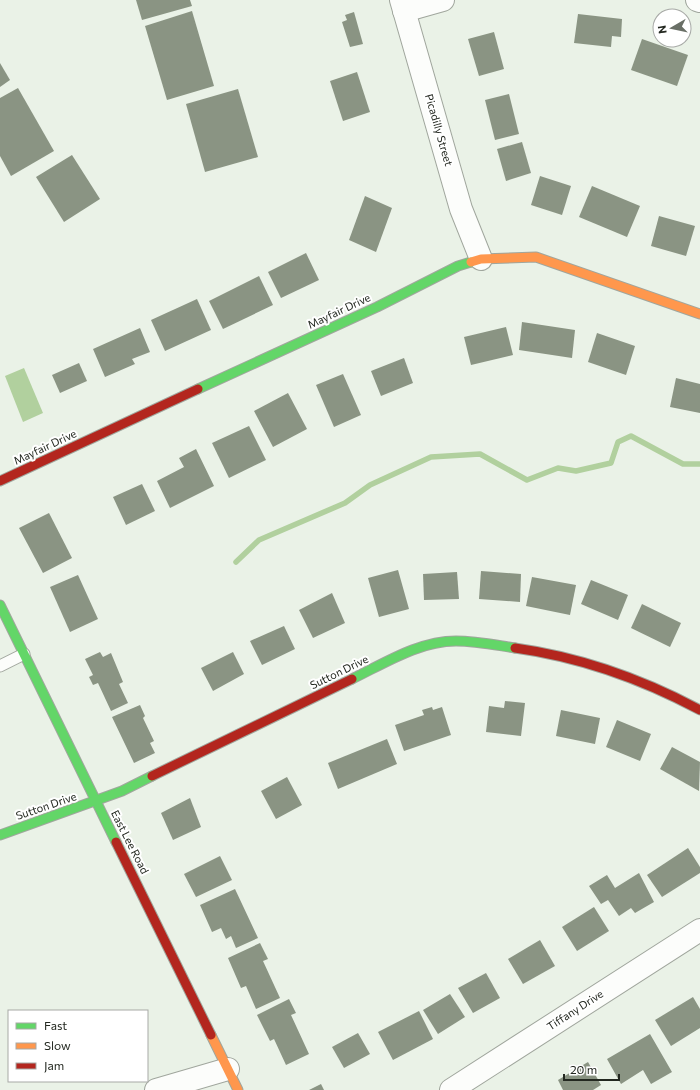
<svg xmlns="http://www.w3.org/2000/svg" width="700" height="1090" viewBox="0 0 700 1090" font-family="Commissioner,sans-serif">
  <style>
    .water { fill: #b1d09e }
    .lines { fill: none; stroke-linecap: round; stroke-linejoin: round }
    .stream { stroke: #b1d09e; stroke-width: 5.5 }
    .building { fill: #8a9483 }
    .lane-casing { stroke: #a0a69d; stroke-width: 13 }
    .street-casing { stroke: #a0a69d; stroke-width: 24 }
    .fast-casing { stroke: #a0a69d; stroke-width: 11 }
    .slow-casing { stroke: #a0a69d; stroke-width: 11 }
    .jam-casing { stroke: #a0a69d; stroke-width: 11 }
    .lane { stroke: #fcfdfb; stroke-width: 11 }
    .street { stroke: #fcfdfb; stroke-width: 22 }
    .fast { stroke: #63d668; stroke-width: 9 }
    .slow { stroke: #ff974d; stroke-width: 9 }
    .jam { stroke: #b3261e; stroke-width: 9 }
    .labels { text-anchor: middle; stroke-width: 4; stroke-linejoin: round; paint-order: stroke }
    .street-label { font-size: 11px; fill: #232820; stroke: #fff }
  </style>
  <rect width="100%" height="100%" fill="#eaf2e7"/>
  <!-- water -->
  <polygon class="water" points="24,368 43,413 23,422 5,376"/>
  <g class="lines">
    <!-- stream -->
    <polyline class="stream" points="236,562 259,540 345,503 370,485 431,457 480,454 527,480 558,468 576,471 611,463 618,442 631,436 683,464 700,464"/>
  </g>
  <!-- building -->
  <g class="building">
    <polygon points="136,0 190,0 192,6 142,20"/>
    <polygon points="192,11 214,86 167,100 145,26"/>
    <polygon points="354,12 363,44 350,47 342,22 347,20 345,15"/>
    <polygon points="578,14 622,19 621,37 612,36 611,47 574,43"/>
    <polygon points="494,32 504,69 479,76 468,39"/>
    <polygon points="642,39 688,55 677,86 631,70"/>
    <polygon points="0,63 10,80 0,87"/>
    <polygon points="357,72 370,112 343,121 330,81"/>
    <polygon points="18,88 54,151 11,176 0,156 0,98"/>
    <polygon points="238,89 258,157 205,172 186,104"/>
    <polygon points="509,94 519,134 495,140 485,100"/>
    <polygon points="522,142 531,173 506,181 497,149"/>
    <polygon points="72,155 100,199 64,222 36,177"/>
    <polygon points="540,176 571,186 562,215 531,205"/>
    <polygon points="592,186 640,206 627,237 579,217"/>
    <polygon points="365,196 392,208 376,252 349,240"/>
    <polygon points="659,216 695,226 686,256 651,246"/>
    <polygon points="306,253 319,280 281,298 268,272"/>
    <polygon points="259,276 273,305 223,329 209,301"/>
    <polygon points="197,299 211,330 165,351 151,320"/>
    <polygon points="522,322 575,330 572,358 519,350"/>
    <polygon points="506,327 513,355 471,365 464,337"/>
    <polygon points="140,328 150,352 132,359 135,364 105,377 93,349"/>
    <polygon points="597,333 635,346 626,375 588,362"/>
    <polygon points="404,358 413,383 381,396 371,371"/>
    <polygon points="79,363 87,381 60,393 52,375"/>
    <polygon points="343,374 361,415 334,427 316,385"/>
    <polygon points="676,378 700,384 700,413 670,407"/>
    <polygon points="288,393 307,429 273,447 254,411"/>
    <polygon points="249,426 266,460 229,478 212,443"/>
    <polygon points="196,449 214,486 170,508 157,481 184,467 179,458"/>
    <polygon points="142,484 155,511 126,525 113,497"/>
    <polygon points="49,513 72,558 43,573 19,528"/>
    <polygon points="398,570 409,609 379,617 368,578"/>
    <polygon points="481,571 521,574 520,602 479,599"/>
    <polygon points="457,572 459,599 424,600 423,574"/>
    <polygon points="78,575 98,619 70,632 50,587"/>
    <polygon points="532,577 576,585 570,615 526,606"/>
    <polygon points="591,580 628,595 618,620 581,604"/>
    <polygon points="332,593 345,623 313,638 299,610"/>
    <polygon points="642,604 681,623 670,647 631,628"/>
    <polygon points="284,626 295,649 262,665 250,641"/>
    <polygon points="100,652 103,657 111,653 123,682 119,684 128,703 111,711 98,683 93,685 89,677 93,675 85,659"/>
    <polygon points="233,652 244,674 213,691 201,668"/>
    <polygon points="505,701 525,703 521,736 486,732 489,706 504,708"/>
    <polygon points="140,705 145,716 143,718 154,741 150,743 155,753 134,763 112,717"/>
    <polygon points="432,707 433,710 442,707 451,735 404,751 395,725 424,715 422,710"/>
    <polygon points="561,710 600,718 595,744 556,736"/>
    <polygon points="617,720 651,734 640,761 606,747"/>
    <polygon points="387,739 397,764 338,789 328,763"/>
    <polygon points="672,747 700,762 699,791 660,769"/>
    <polygon points="287,777 302,805 276,819 261,791"/>
    <polygon points="190,798 201,827 173,840 161,813"/>
    <polygon points="688,848 700,867 700,873 662,897 647,875"/>
    <polygon points="220,856 232,880 196,897 184,874"/>
    <polygon points="639,873 654,902 635,913 631,908 619,916 608,900 601,904 589,886 607,875 615,888"/>
    <polygon points="235,889 258,938 236,948 231,936 226,939 221,928 212,932 200,905"/>
    <polygon points="594,907 609,931 577,951 562,927"/>
    <polygon points="540,940 555,966 523,984 508,959"/>
    <polygon points="260,943 268,959 263,961 280,998 256,1009 246,986 241,988 228,958"/>
    <polygon points="486,973 500,998 473,1013 458,988"/>
    <polygon points="450,994 465,1017 438,1034 423,1010"/>
    <polygon points="693,997 700,1009 700,1028 671,1046 655,1020"/>
    <polygon points="289,999 296,1013 291,1015 309,1054 286,1065 274,1039 270,1041 257,1015"/>
    <polygon points="419,1011 433,1039 393,1060 378,1032"/>
    <polygon points="358,1033 370,1054 344,1068 332,1047"/>
    <polygon points="650,1034 672,1072 651,1084 643,1070 621,1084 607,1059"/>
    <polygon points="588,1062 601,1085 593,1090 563,1090 558,1080"/>
    <polygon points="321,1084 324,1090 309,1090"/>
  </g>
  <g class="lines">
    <defs>
      <polyline id="lane" points="0,666 24,654"/>
      <g id="street">
        <polyline points="401,0 461,209 481,259"/>
        <polyline points="697,0 700,1"/>
        <polyline points="404,11 443,0"/>
        <polyline points="156,1090 228,1069"/>
        <polyline points="451,1090 700,930"/>
      </g>
      <g id="fast">
        <polyline points="198,389 377,307 458,266 471,262"/>
        <polyline points="0,605 116,842"/>
        <path d="M352 679C385 663 419 641 456 641 476 641 495 645 515 648"/>
        <polyline points="0,835 122,791 152,776"/>
      </g>
      <g id="slow">
        <polyline points="471,262 481,259 536,257 700,314"/>
        <polyline points="211,1035 238,1090"/>
      </g>
      <g id="jam">
        <polyline points="0,481 198,389"/>
        <path d="M515 648C580 657 642 679 700 710"/>
        <polyline points="152,776 352,679"/>
        <polyline points="116,842 211,1035"/>
      </g>
    </defs>
    <!-- lane casing -->
    <use href="#lane" class="lane-casing"/>
    <!-- street casing -->
    <use href="#street" class="street-casing"/>
    <!-- fast casing -->
    <use href="#fast" class="fast-casing"/>
    <!-- slow casing -->
    <use href="#slow" class="slow-casing"/>
    <!-- jam casing -->
    <use href="#jam" class="jam-casing"/>
    <!-- lane -->
    <use href="#lane" class="lane"/>
    <!-- street -->
    <use href="#street" class="street"/>
    <!-- fast -->
    <use href="#fast" class="fast"/>
    <!-- slow -->
    <use href="#slow" class="slow"/>
    <!-- jam -->
    <use href="#jam" class="jam"/>
  </g>
  <g class="labels">
    <!-- street labels -->
    <g class="street-label">
      <text transform="translate(439 130) rotate(74)" y="4">Picadilly Street</text>
      <text transform="translate(339 311) rotate(-25)" y="4">Mayfair Drive</text>
      <text transform="translate(45 447) rotate(-25)" y="4">Mayfair Drive</text>
      <text transform="translate(339 672) rotate(-26)" y="4">Sutton Drive</text>
      <text transform="translate(46 806) rotate(-19)" y="4">Sutton Drive</text>
      <text transform="translate(130 842) rotate(63)" y="4">East Lee Road</text>
      <text transform="translate(575 1010) rotate(-33)" y="4">Tiffany Drive</text>
    </g>
  </g>
  <!-- legend -->
  <rect x="8" y="1010" width="140" height="72" fill="#ffffff" stroke="#a7a9a6"/>
  <rect x="16" y="1023" width="20" height="6" fill="#63d668" stroke="#a7a9a6"/>
  <text x="44" y="1030" font-size="12" fill="#232820">Fast</text>
  <rect x="16" y="1043" width="20" height="6" fill="#ff974d" stroke="#a7a9a6"/>
  <text x="44" y="1050" font-size="12" fill="#232820">Slow</text>
  <rect x="16" y="1063" width="20" height="6" fill="#b3261e" stroke="#a7a9a6"/>
  <text x="44" y="1070" font-size="12" fill="#232820">Jam</text>
  <!-- north arrow -->
  <g transform="translate(672 28) rotate(261)"><circle r="19" fill="#ffffff" stroke="#a7a9a6"/>
  <path d="M0-3L7 15L0 10L-7 15Z" fill="#696f66"/>
  <text y="-6" font-size="11" font-weight="bold" text-anchor="middle" fill="#232820">N</text>
  </g>
  <!-- scale -->
  <path d="M564 1074v6h55v-6" fill="none" stroke="#232820" stroke-width="2"/>
  <text x="570" y="1074" font-size="12" fill="#232820" stroke="#ffffff" stroke-width="3" paint-order="stroke">20 m</text>
</svg>
